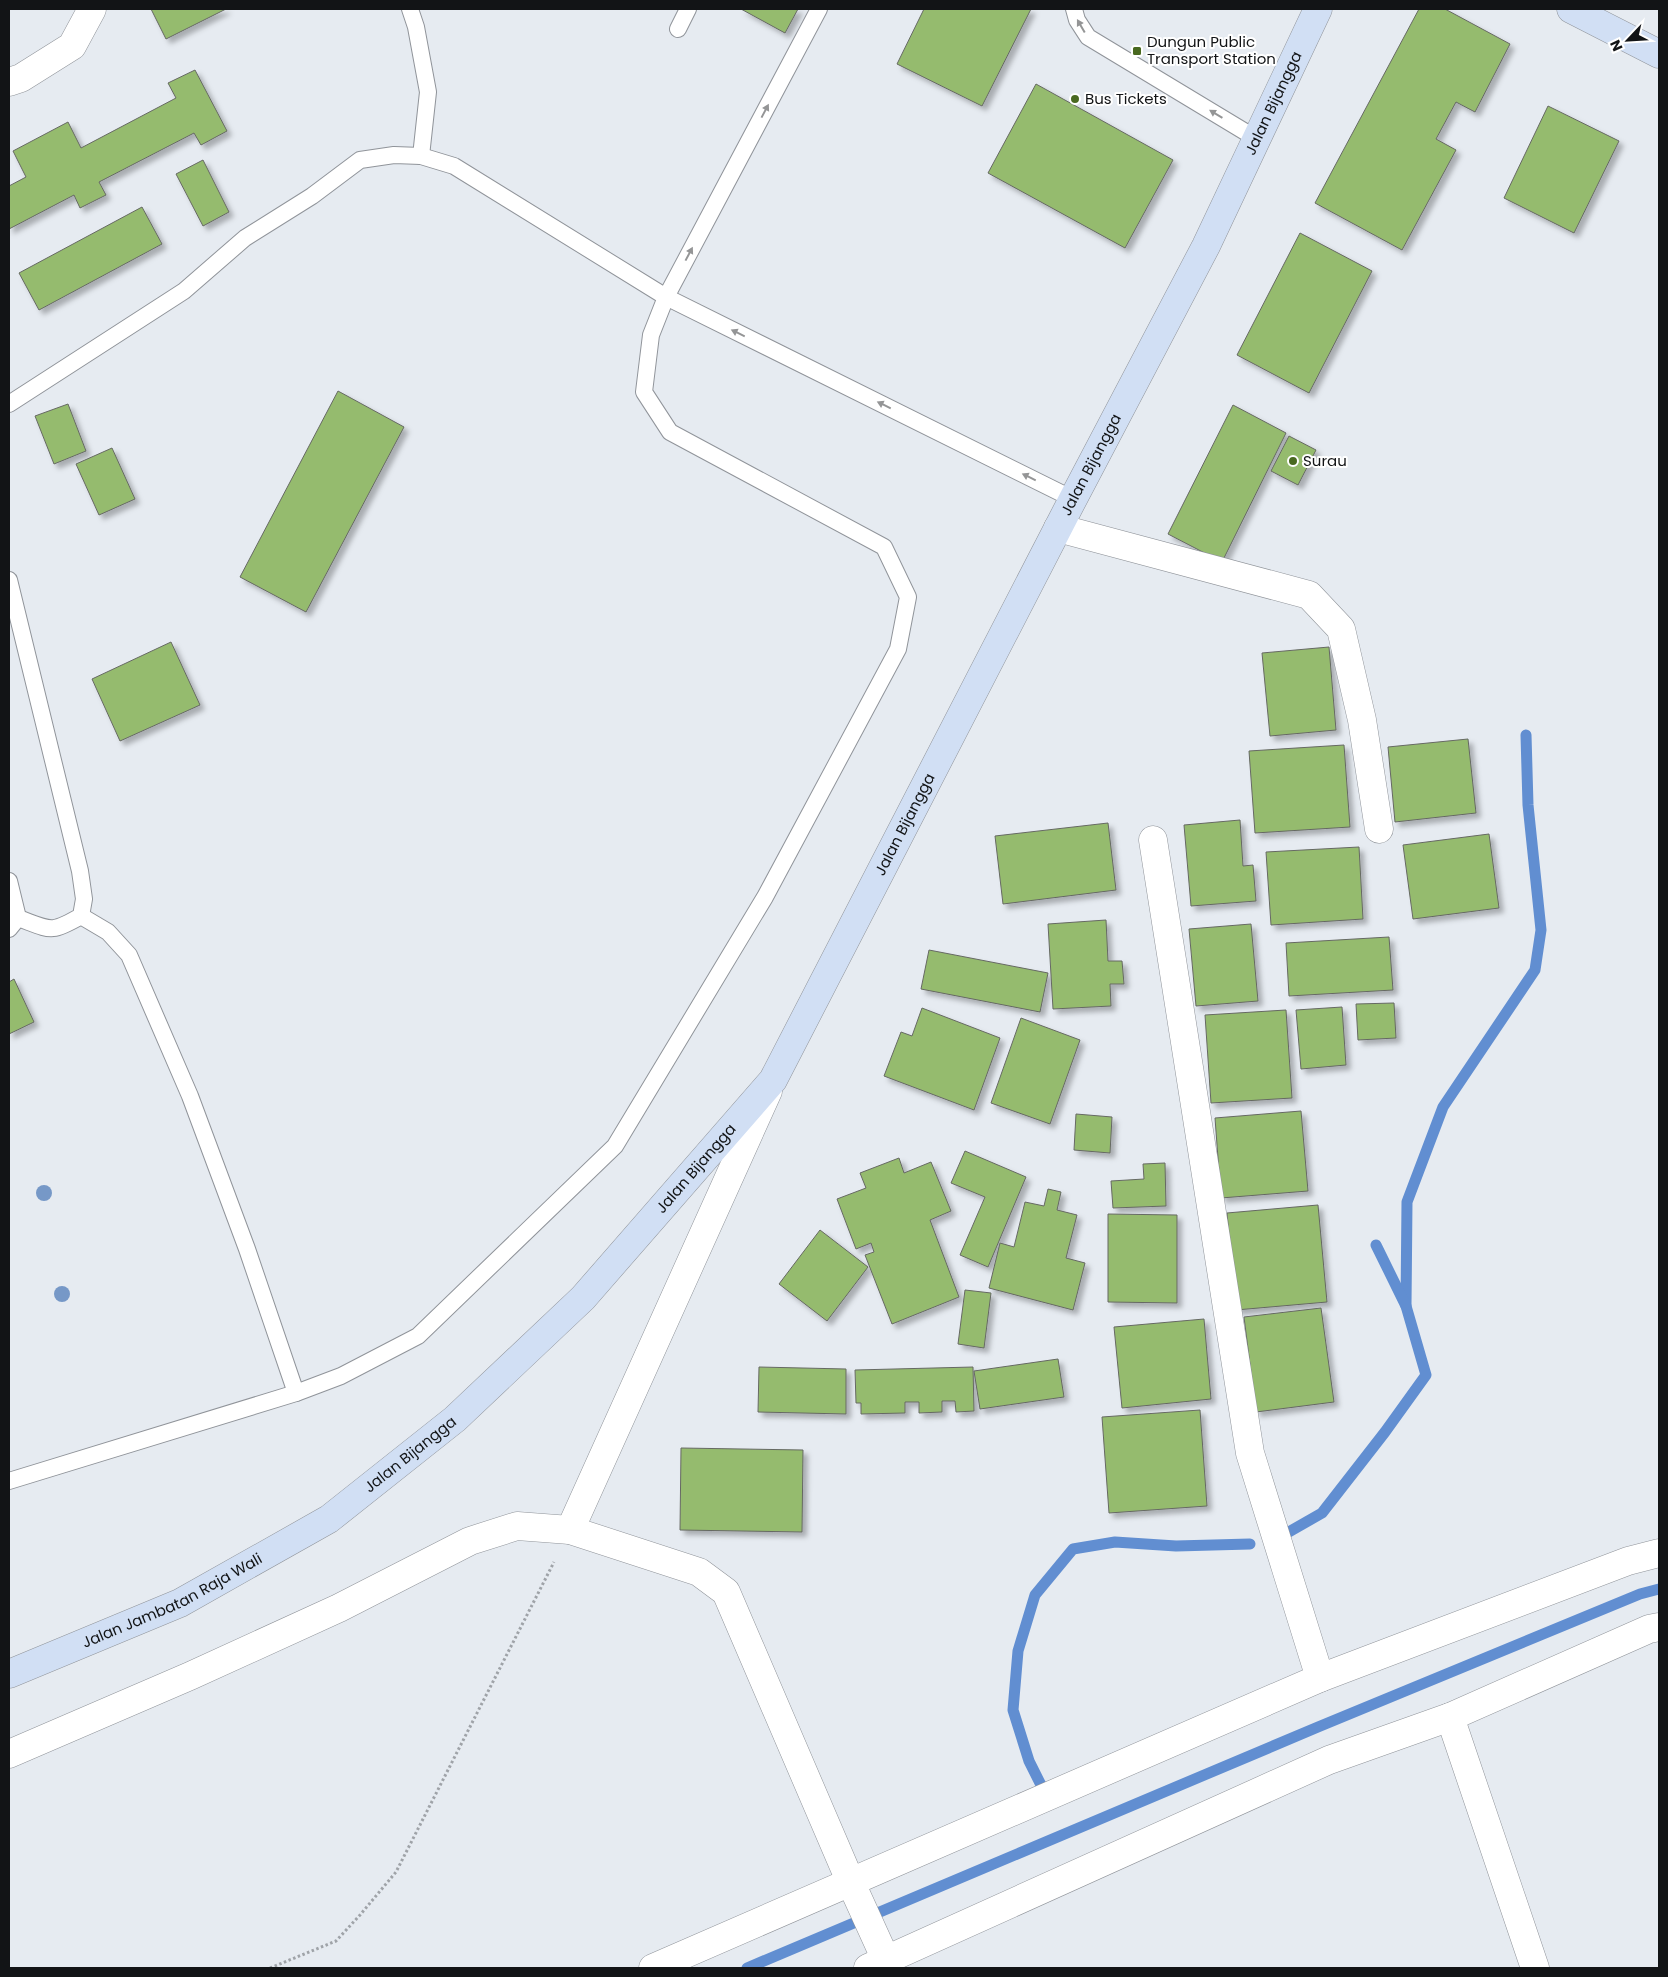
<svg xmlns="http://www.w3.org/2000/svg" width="1668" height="1977" viewBox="0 0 1668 1977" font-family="Poppins,sans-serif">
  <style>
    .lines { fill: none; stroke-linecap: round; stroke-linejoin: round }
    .stream { stroke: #618ed1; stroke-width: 11 }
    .building { fill: #95bb6e; stroke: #666963; filter: url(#shadow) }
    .lane-casing { stroke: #90949a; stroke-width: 18 }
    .street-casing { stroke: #90949a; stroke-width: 29 }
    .secondary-casing { stroke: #90949a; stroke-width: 29 }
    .path { stroke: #9fa3a8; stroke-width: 3; stroke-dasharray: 2.5 2.5; stroke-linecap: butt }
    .lane { stroke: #fff; stroke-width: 16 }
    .street { stroke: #fff; stroke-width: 28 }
    .secondary { stroke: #d1dff4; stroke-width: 28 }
    .tree { fill: #7698c7 }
    .oneway { fill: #949596 }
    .poi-dot { fill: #496920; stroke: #fff; stroke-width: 2 }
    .labels { text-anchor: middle; stroke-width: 4; stroke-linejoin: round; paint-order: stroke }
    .poi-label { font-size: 15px; fill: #121416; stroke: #fff; text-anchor: start }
    .street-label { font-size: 15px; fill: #121416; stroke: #fff }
  </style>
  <defs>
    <filter id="shadow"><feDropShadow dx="4.5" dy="4.5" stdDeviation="2.5" flood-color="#0004"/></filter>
  </defs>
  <rect width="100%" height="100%" fill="#e6ebf1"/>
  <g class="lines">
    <!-- stream -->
    <g class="stream">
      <polyline points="1406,1306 1407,1202 1443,1107 1535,970 1541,930 1528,805 1526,735"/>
      <polyline points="1287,1533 1322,1513 1385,1432 1426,1375 1406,1306 1376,1245"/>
      <polyline points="1041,1785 1029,1761 1013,1710 1018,1651 1035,1595 1073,1549 1115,1542 1176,1546 1250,1544"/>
      <polyline points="747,1968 1318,1727 1640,1594 1659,1589"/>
    </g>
  </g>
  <!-- building -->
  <g class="building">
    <polygon points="151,9 226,9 166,39"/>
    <polygon points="741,9 798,9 785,33"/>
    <polygon points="924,9 1031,9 982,106 897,64"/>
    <polygon points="1419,9 1445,9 1510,44 1475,112 1456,102 1436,139 1456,150 1402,250 1315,203"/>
    <polygon points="195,70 227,131 201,145 194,133 99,182 106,195 80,208 74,195 9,229 9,186 26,177 13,151 68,122 81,148 176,98 168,83"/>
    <polygon points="1036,84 1173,160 1125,248 988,173"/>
    <polygon points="1548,106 1619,141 1574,233 1504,198"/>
    <polygon points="203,160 229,212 203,226 176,174"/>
    <polygon points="142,207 162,244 39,310 19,273"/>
    <polygon points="1300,233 1372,271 1309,393 1237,355"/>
    <polygon points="338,391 404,427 306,612 240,577"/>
    <polygon points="68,404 86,451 54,464 35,416"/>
    <polygon points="1233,405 1286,433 1222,562 1168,534"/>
    <polygon points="1289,436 1316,450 1298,485 1271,471"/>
    <polygon points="112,448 135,499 99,515 76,464"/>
    <polygon points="171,642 200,705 120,741 92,679"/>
    <polygon points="1329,647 1336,730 1270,736 1262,653"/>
    <polygon points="1468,739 1476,813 1395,822 1388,747"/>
    <polygon points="1344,745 1350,827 1255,833 1249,751"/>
    <polygon points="1240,820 1243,866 1253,865 1256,901 1191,906 1184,825"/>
    <polygon points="1108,823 1116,890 1003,904 995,836"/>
    <polygon points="1489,834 1499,908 1413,919 1403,845"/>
    <polygon points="1359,847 1363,919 1271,925 1266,852"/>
    <polygon points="1106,920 1108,961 1122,961 1124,984 1110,984 1111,1006 1053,1009 1048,924"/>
    <polygon points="1251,924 1258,1001 1196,1006 1189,929"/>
    <polygon points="1389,937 1393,990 1289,996 1286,943"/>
    <polygon points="929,950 1048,973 1040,1012 921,989"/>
    <polygon points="14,979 34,1022 9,1034 9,982"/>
    <polygon points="1394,1003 1396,1038 1358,1040 1356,1004"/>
    <polygon points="1342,1007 1346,1065 1301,1069 1296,1010"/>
    <polygon points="922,1008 1000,1038 974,1110 884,1076 901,1032 912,1036"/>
    <polygon points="1286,1010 1292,1098 1211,1103 1205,1015"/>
    <polygon points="1021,1018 1080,1040 1050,1124 991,1103"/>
    <polygon points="1301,1111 1308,1191 1221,1198 1215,1118"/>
    <polygon points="1076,1114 1112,1117 1110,1153 1074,1150"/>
    <polygon points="965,1151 1026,1177 988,1267 960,1255 985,1197 951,1183"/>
    <polygon points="899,1158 904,1173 931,1162 951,1211 930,1220 959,1297 892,1324 865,1255 874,1252 871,1243 856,1249 837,1199 866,1188 860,1173"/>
    <polygon points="1165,1163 1166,1206 1113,1208 1111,1181 1144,1179 1143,1164"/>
    <polygon points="1048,1189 1061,1192 1057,1210 1077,1215 1066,1258 1085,1263 1073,1310 989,1288 1000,1243 1014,1247 1025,1202 1044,1206"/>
    <polygon points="1318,1205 1327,1302 1236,1310 1227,1213"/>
    <polygon points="1108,1214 1177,1215 1177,1303 1108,1302"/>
    <polygon points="820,1230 868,1267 827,1321 779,1284"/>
    <polygon points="965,1290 991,1293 984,1348 958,1344"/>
    <polygon points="1321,1308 1334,1402 1256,1412 1244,1317"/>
    <polygon points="1204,1319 1211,1399 1122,1408 1114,1327"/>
    <polygon points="1058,1359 1064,1397 980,1409 974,1371"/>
    <polygon points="759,1367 846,1369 846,1414 758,1412"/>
    <polygon points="973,1367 974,1411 956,1412 955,1401 942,1401 942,1412 919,1413 919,1402 905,1402 905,1413 861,1414 861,1403 856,1403 855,1370"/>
    <polygon points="1200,1410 1207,1506 1109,1513 1102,1417"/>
    <polygon points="681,1448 803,1450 802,1532 680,1530"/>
  </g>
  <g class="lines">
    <defs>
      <g id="lane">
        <polyline points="410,9 416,27 428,92 421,156"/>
        <polyline points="1074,9 1077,20 1088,37 1257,139"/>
        <polyline points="678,29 688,9"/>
        <polyline points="9,404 184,291 245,238 312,196 360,160 394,155 421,156 454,166 666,297 1073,499"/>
        <path d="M9 580 80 871 84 899 81 916C50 934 51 930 18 918"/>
        <polyline points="9,881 18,918 9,929"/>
        <polyline points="81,916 108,932 129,955 190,1096 247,1249 296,1393"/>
        <polyline points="9,1481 296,1393 341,1376 418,1336 615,1146 765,897 898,649 908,597 884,547 670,432 644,392 651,335 666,297 819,9"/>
      </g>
      <g id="street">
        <polyline points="9,82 21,78 72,46 92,9"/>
        <polyline points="1058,528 1309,595 1341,629 1362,720 1379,829"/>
        <polyline points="1153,840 1250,1453 1320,1678"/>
        <polyline points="570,1530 768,1091"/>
        <polyline points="1450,1717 1535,1968"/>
        <polyline points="9,1754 190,1676 339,1608 470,1541 517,1526 570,1530 699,1572 726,1592 851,1883 886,1960"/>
        <polyline points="653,1968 1320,1678 1628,1561 1659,1553"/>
        <polyline points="868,1968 1329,1760 1450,1717 1649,1629 1659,1627"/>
      </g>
      <g id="secondary">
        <polyline points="1571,9 1659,54"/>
        <path id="s1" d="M9 1674 180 1603 329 1519 455 1419 583 1298 773 1080 1073 499 1206 246 1318 9"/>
      </g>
    </defs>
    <!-- lane casing -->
    <use href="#lane" class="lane-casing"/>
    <!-- street casing -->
    <use href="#street" class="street-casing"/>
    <!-- secondary casing -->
    <use href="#secondary" class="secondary-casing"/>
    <!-- path -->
    <polyline class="path" points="270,1968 336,1941 360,1915 396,1872 554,1562"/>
    <!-- lane -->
    <use href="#lane" class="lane"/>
    <!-- street -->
    <use href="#street" class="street"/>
    <!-- secondary -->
    <use href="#secondary" class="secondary"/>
  </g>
  <!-- trees -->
  <g class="tree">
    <circle cx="44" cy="1193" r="8"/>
    <circle cx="62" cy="1294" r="8"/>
  </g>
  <!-- one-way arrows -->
  <defs><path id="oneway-solid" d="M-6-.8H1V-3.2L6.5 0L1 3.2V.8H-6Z" transform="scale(1.25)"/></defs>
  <g class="oneway">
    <use href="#oneway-solid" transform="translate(1081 26) rotate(-120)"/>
    <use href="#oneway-solid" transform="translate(765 111) rotate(-62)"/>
    <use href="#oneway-solid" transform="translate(1216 114) rotate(-149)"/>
    <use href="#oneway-solid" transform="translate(689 254) rotate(-62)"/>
    <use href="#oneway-solid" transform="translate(738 333) rotate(-154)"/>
    <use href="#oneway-solid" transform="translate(884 405) rotate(-154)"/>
    <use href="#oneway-solid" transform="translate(1029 477) rotate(-154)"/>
  </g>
  <!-- markers -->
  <g class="poi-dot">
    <rect x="1132" y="46" width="10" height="10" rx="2.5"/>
    <circle cx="1075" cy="99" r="5"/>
    <circle cx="1293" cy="461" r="5"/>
  </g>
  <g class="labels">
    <!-- poi labels -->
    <g class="poi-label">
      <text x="1147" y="47">Dungun Public<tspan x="1147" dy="17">Transport Station</tspan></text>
      <text x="1085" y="104">Bus Tickets</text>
      <text x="1303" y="466">Surau</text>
    </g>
    <!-- street labels -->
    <g class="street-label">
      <text dy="5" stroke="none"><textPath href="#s1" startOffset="2080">Jalan Bijangga</textPath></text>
      <text dy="5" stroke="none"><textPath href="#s1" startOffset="1675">Jalan Bijangga</textPath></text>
      <text dy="5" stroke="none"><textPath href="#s1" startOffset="1270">Jalan Bijangga</textPath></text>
      <text dy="5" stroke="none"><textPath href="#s1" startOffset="865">Jalan Bijangga</textPath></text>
      <text dy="5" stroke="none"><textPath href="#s1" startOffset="460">Jalan Bijangga</textPath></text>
      <text dy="5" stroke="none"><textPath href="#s1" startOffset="179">Jalan Jambatan Raja Wali</textPath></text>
    </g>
  </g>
  <!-- border -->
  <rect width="1668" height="1977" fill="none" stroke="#121416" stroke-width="20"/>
  <!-- north arrow -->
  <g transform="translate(1628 40) rotate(245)" stroke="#ffffff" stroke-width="4" paint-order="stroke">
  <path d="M0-4L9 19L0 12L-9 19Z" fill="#121416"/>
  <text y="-8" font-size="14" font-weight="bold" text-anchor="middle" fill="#121416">N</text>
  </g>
</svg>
